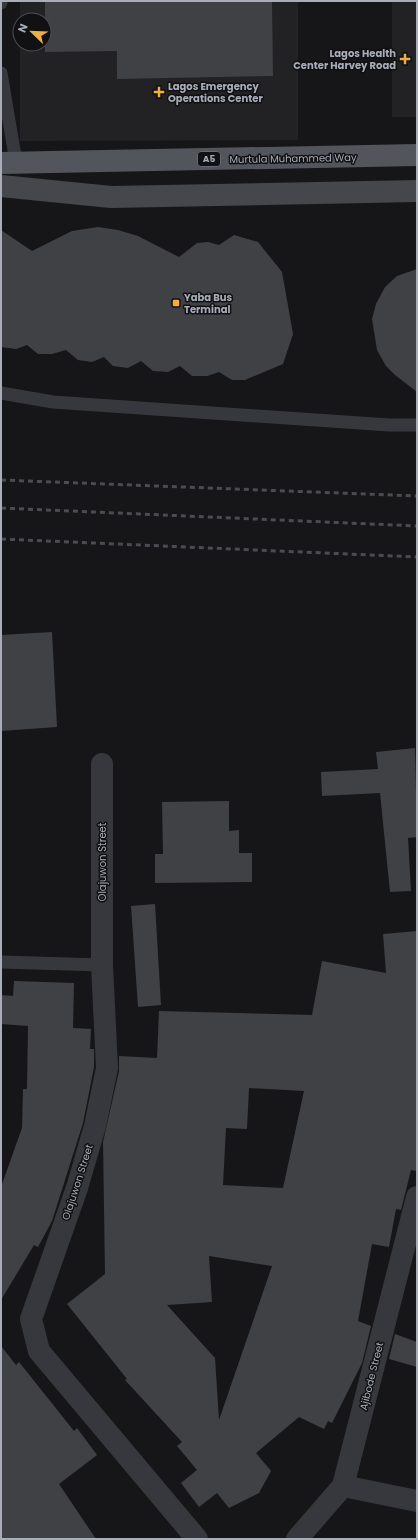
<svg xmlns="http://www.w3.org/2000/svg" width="418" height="1540" viewBox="0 0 418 1540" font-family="Poppins,sans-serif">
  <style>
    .built { fill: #222225; fill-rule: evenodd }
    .building { fill: #404145; fill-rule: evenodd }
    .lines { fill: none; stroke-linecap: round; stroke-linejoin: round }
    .service { stroke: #37383d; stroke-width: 13 }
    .minor { stroke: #37383d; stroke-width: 22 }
    .secondary { stroke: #45474d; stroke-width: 22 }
    .primary { stroke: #53555c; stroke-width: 22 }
    .rail { stroke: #4a4c52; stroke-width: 3; stroke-dasharray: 5 4; stroke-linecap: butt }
    .poi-dot { fill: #f2b134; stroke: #111113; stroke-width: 1.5 }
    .labels { text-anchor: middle; stroke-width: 3; stroke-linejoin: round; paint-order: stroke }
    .shield { fill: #111113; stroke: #7b7e86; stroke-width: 1 }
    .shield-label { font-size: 9px; font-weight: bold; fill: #a8adb8 }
    .poi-label { font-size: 10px; font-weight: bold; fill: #a8adb8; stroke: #111113; text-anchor: start }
    .street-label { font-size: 10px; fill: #a8adb8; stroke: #111113 }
  </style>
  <rect width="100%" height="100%" fill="#161618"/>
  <!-- built -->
  <g class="built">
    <path d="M20 1H298V140L20 141ZM20 20H44V44H20Z"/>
    <rect x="392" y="1" width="25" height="116"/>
  </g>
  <!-- building -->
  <g class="building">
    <polygon points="45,1 272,1 273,76 117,79 117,51 45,52"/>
    <polygon points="98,227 118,230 138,236 179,257 197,243 208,242 219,245 234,235 258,242 282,272 293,334 283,364 245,380 232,380 219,372 207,376 192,376 180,366 168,372 153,371 141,361 128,368 113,366 104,357 92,362 78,360 66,350 52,354 38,354 27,345 16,349 1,347 1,230 32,251 72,231"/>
    <polygon points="417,269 417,392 395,375 386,366 377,350 372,319 376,304 385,287 397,276"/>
    <polygon points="52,632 57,727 1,731 1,635"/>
    <polygon points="415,748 417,837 408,838 411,891 390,892 380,793 322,796 321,772 378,769 376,752"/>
    <polygon points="229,801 229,831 239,830 239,853 252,853 252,882 155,883 155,854 163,854 162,802"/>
    <polygon points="155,904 161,1005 138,1007 131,906"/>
    <path d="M417 931V1171L411 1170 401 1210 396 1209 389 1247 372 1244 358 1321 371 1326 362 1363 332 1423 328 1421 324 1429 299 1417 256 1453 271 1471 259 1493 229 1508 217 1493 199 1507 181 1483 197 1470 177 1446 182 1442 125 1380 127 1379 67 1304 105 1274 103 1142 119 1071V1056L157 1058 159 1011 312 1015 322 961 386 973 383 934ZM249 1088 304 1091 283 1188 223 1185 226 1128 247 1129ZM209 1256 272 1266 219 1420 215 1358 167 1305 212 1302Z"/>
    <polygon points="14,981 74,983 73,1028 91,1029 90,1049 94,1049 94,1067 83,1123 52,1221 38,1247 34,1245 1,1300 1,1187 22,1128 23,1089 27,1089 28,1026 1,1024 1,995 13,996"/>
    <polygon points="395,1334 417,1342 417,1367 389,1359"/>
    <polygon points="1,1346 16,1365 19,1362 74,1431 77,1428 97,1455 59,1484 96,1539 1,1539"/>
  </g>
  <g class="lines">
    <!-- service -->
    <g class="service">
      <polyline points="1,3 1,1"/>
      <polyline points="1,73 16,162"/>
      <polyline points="1,393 53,402 389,425 417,425"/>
      <polyline points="1,962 102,965"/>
    </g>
    <!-- minor -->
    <g class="minor">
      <polyline points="102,764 102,965 107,1068 95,1126 77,1188 31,1319 39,1351 197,1539"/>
      <polyline points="343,1486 417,1501"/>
      <polyline points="297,1539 343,1486 417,1197"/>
    </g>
    <!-- secondary -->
    <polyline class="secondary" points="1,186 111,197 417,191"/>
    <!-- primary -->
    <polyline class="primary" points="1,163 417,155"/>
    <!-- rail -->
    <g class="rail">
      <polyline points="1,480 417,496"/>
      <polyline points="1,508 417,526"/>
      <polyline points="1,539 417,557"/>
    </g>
  </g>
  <!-- markers -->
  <g class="poi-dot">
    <path d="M403 53h4v4h4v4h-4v4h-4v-4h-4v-4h4z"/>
    <path d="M157 86h4v4h4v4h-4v4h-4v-4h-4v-4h4z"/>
    <rect x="172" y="299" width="8" height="8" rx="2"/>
  </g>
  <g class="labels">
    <!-- shield labels -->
    <rect class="shield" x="198" y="152" width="22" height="14" rx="3"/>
    <g class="shield-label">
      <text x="209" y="162">A5</text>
    </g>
    <!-- poi labels -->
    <g class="poi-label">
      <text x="396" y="57" text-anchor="end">Lagos Health<tspan x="396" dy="12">Center Harvey Road</tspan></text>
      <text x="168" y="90">Lagos Emergency<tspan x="168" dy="12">Operations Center</tspan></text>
      <text x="184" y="301">Yaba Bus<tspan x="184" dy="12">Terminal</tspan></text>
    </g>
    <!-- street labels -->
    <g class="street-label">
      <text transform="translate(293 158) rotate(-1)" y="4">Murtula Muhammed Way</text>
      <text transform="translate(102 862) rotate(-90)" y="4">Olajuwon Street</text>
      <text transform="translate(77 1182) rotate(-72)" y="4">Olajuwon Street</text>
      <text transform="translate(371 1376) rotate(-76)" y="4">Ajibode Street</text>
    </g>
  </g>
  <!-- border -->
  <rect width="418" height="1540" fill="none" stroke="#a8adb8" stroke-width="4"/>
  <!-- north arrow -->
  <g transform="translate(32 32) rotate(293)"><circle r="19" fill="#111113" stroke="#4d4f55"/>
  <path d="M0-3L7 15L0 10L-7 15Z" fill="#f2b134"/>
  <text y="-6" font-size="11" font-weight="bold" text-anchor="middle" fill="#a8adb8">N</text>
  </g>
</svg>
